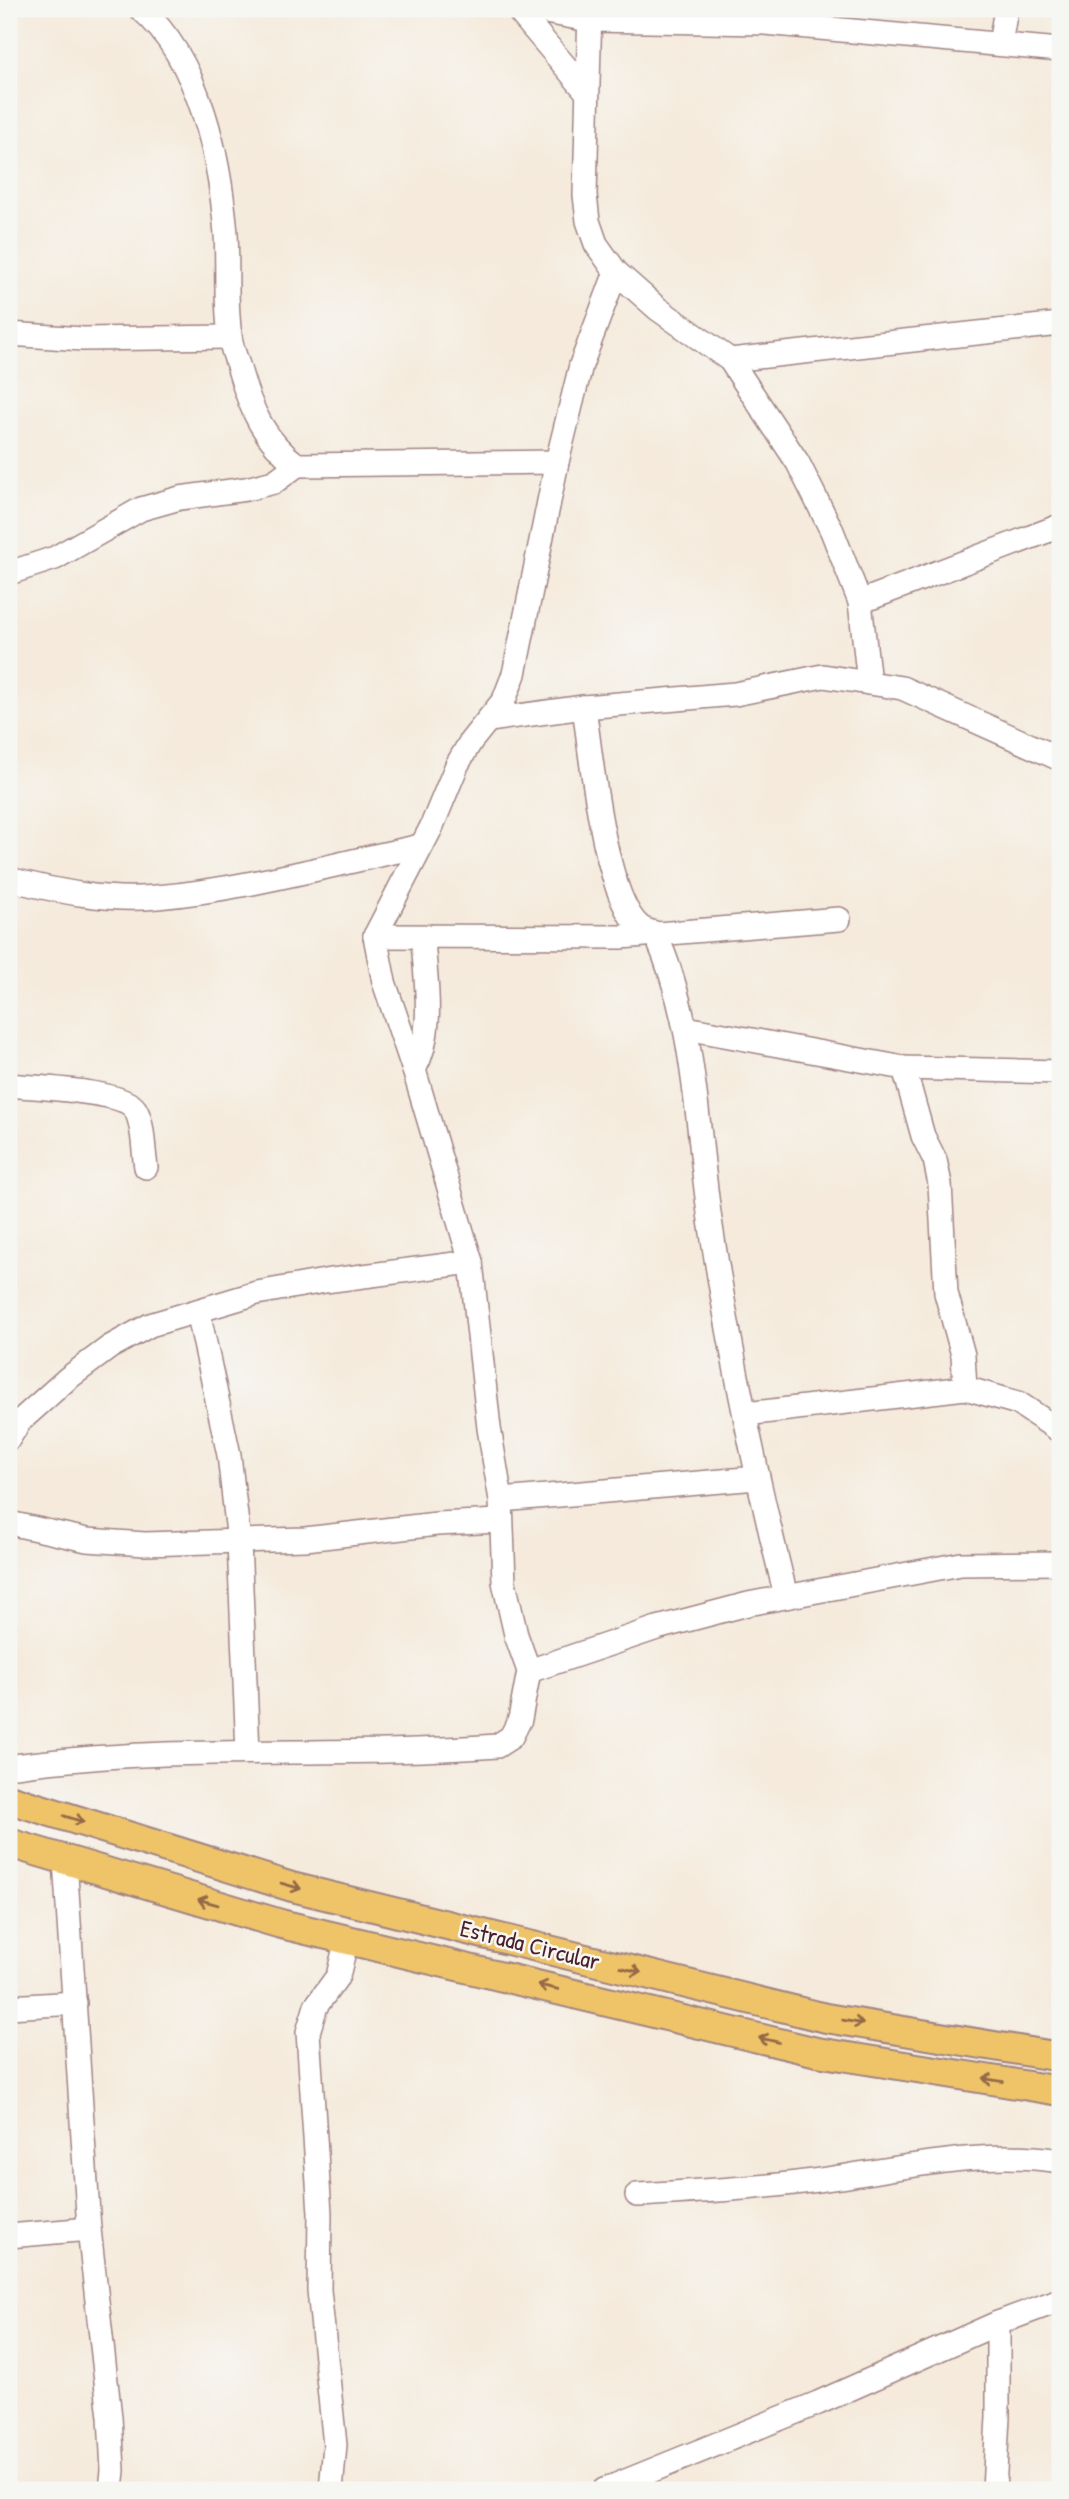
<svg xmlns="http://www.w3.org/2000/svg" width="1069" height="2499" viewBox="0 0 1069 2499" font-family="'Patrick Hand',sans-serif">
  <style>
    .lines { fill: none; stroke-linecap: round; stroke-linejoin: round }
    .minor-casing { stroke: #a08483; stroke-width: 26 }
    .major-casing { stroke: #a08483; stroke-width: 32 }
    .minor { stroke: #fff; stroke-width: 23 }
    .major { stroke: #efc469; stroke-width: 28 }
    .oneway { stroke: #946947 }
    .labels { text-anchor: middle; stroke-width: 5; stroke-linejoin: round; paint-order: stroke }
    .street-label { font-size: 24px; fill: #4a1f2b; stroke: #f6f6f2 }
  </style>
  <rect width="100%" height="100%" fill="#f6f6f2"/>
  <filter id="ink" filterUnits="userSpaceOnUse"><feTurbulence type="fractalNoise" baseFrequency=".0143" numOctaves="2"/><feDisplacementMap in="SourceGraphic" scale="14" xChannelSelector="R" yChannelSelector="G"/><feConvolveMatrix kernelMatrix="1 2 1 2 8 2 1 2 1" color-interpolation-filters="sRGB"/></filter>
  <filter id="wash" filterUnits="userSpaceOnUse"><feTurbulence type="fractalNoise" baseFrequency=".00686" numOctaves="4" result="noise"/><feDisplacementMap in="SourceGraphic" scale="28" xChannelSelector="R" yChannelSelector="G"/><feGaussianBlur stdDeviation="1.57" result="paint"/><feColorMatrix in="noise" values="0 0 0 0 0 0 0 0 0 0 0 0 0 0 0 0 0 1.4 0 .05"/><feComposite in="paint" operator="in"/></filter>
  <g filter="url(#wash)">
    <rect width="100%" height="100%" fill="#f5eadb"/>
  </g>
  <g filter="url(#ink)">
    <g class="lines">
      <defs>
        <g id="minor">
          <path d="M141 9C200 60 220 159 226 234 228 268 225 302 230 336 231 348 237 360 240 372 251 410 264 440 297 465"/>
          <polyline points="517,9 586,91"/>
          <polyline points="529,9 589,20 765,23 1060,50"/>
          <polyline points="590,9 585,195 588,221 596,244 616,272 658,309 730,360 798,463 832,531 860,602 869,683"/>
          <polyline points="1000,44 1006,9"/>
          <polyline points="9,334 83,339 230,337"/>
          <polyline points="730,360 1060,324"/>
          <polyline points="9,573 55,558 141,509 180,498 246,489 274,482 297,465 557,462"/>
          <polyline points="860,602 1060,526"/>
          <path d="M584 707C591 755 604 897 640 927 644 930 651 932 655 933 696 1023 696 1124 710 1220 729 1347 755 1472 786 1596"/>
          <polyline points="489,720 584,707 735,694 823,676 902,688 1060,759"/>
          <path d="M9 879C56 891 108 902 157 897 246 889 334 864 421 846"/>
          <polyline points="375,936 621,937 839,919"/>
          <polyline points="686,1028 904,1068 1060,1072"/>
          <polyline points="904,1068 923,1136 935,1160 940,1184 946,1293 963,1355 965,1388"/>
          <path d="M414 1070C436 1030 425 981 423 938"/>
          <path d="M9 1085C34 1088 122 1090 135 1109 144 1123 143 1151 146 1167"/>
          <polyline points="198,1311 229,1455 239,1542 248,1752"/>
          <polyline points="746,1414 965,1388 1018,1403 1060,1431"/>
          <polyline points="9,1438 20,1421 67,1379 110,1347 150,1325 257,1293 325,1281 471,1262"/>
          <polyline points="501,1500 757,1478"/>
          <polyline points="9,1523 87,1540 145,1544 305,1539 437,1524 500,1521"/>
          <polyline points="529,1671 657,1628 748,1604 961,1564 1060,1563"/>
          <path d="M15 1766C175 1744 336 1758 497 1746L511 1737 520 1719 529 1671 516 1635 504 1582 501 1500 489 1428 471 1262 414 1070 384 982 375 936 431 828 457 765 471 741 504 700 514 674 557 462 581 365 616 272"/>
          <polyline points="65,1860 89,2229 110,2417 113,2470 111,2490"/>
          <polyline points="9,2007 75,2003"/>
          <path d="M637 2195C702 2191 768 2188 833 2178 910 2167 982 2149 1060 2161"/>
          <polyline points="9,2236 89,2229"/>
          <polyline points="331,2490 335,2445 319,2290 320,2213 308,2032 316,2006 338,1976 347,1939"/>
          <polyline points="604,2490 818,2403 998,2323 1060,2300"/>
          <polyline points="994,2490 998,2417 998,2323"/>
        </g>
        <g id="major">
          <polyline points="9,1799 292,1887 826,2018 1060,2057"/>
          <polyline points="9,1843 281,1924 817,2052 1060,2091"/>
        </g>
      </defs>
      <!-- minor casing -->
      <use href="#minor" class="minor-casing"/>
      <!-- major casing -->
      <use href="#major" class="major-casing"/>
      <!-- minor -->
      <use href="#minor" class="minor"/>
      <!-- major -->
      <use href="#major" class="major"/>
    </g>
    <!-- one-way arrows -->
    <defs><path id="oneway-shaft" d="M-6 0H5M1.5-3L5.5 0L1.5 3" fill="none" stroke-width="1.6" stroke-linecap="round" stroke-linejoin="round" transform="scale(1.75)"/></defs>
    <g class="oneway">
      <use href="#oneway-shaft" transform="translate(74 1819) rotate(17)"/>
      <use href="#oneway-shaft" transform="translate(291 1886) rotate(16)"/>
      <use href="#oneway-shaft" transform="translate(208 1902) rotate(-164)"/>
      <use href="#oneway-shaft" transform="translate(631 1970) rotate(14)"/>
      <use href="#oneway-shaft" transform="translate(548 1987) rotate(-167)"/>
      <use href="#oneway-shaft" transform="translate(853 2022) rotate(10)"/>
      <use href="#oneway-shaft" transform="translate(769 2040) rotate(-167)"/>
      <use href="#oneway-shaft" transform="translate(993 2080) rotate(-171)"/>
    </g>
  </g>
  <g class="labels">
    <!-- street labels -->
    <g class="street-label">
      <text transform="translate(530 1945) rotate(14)" y="8">Estrada Circular</text>
    </g>
  </g>
  <!-- margin -->
  <rect width="1069" height="2499" fill="none" stroke="#f6f6f2" stroke-width="35"/>
</svg>
